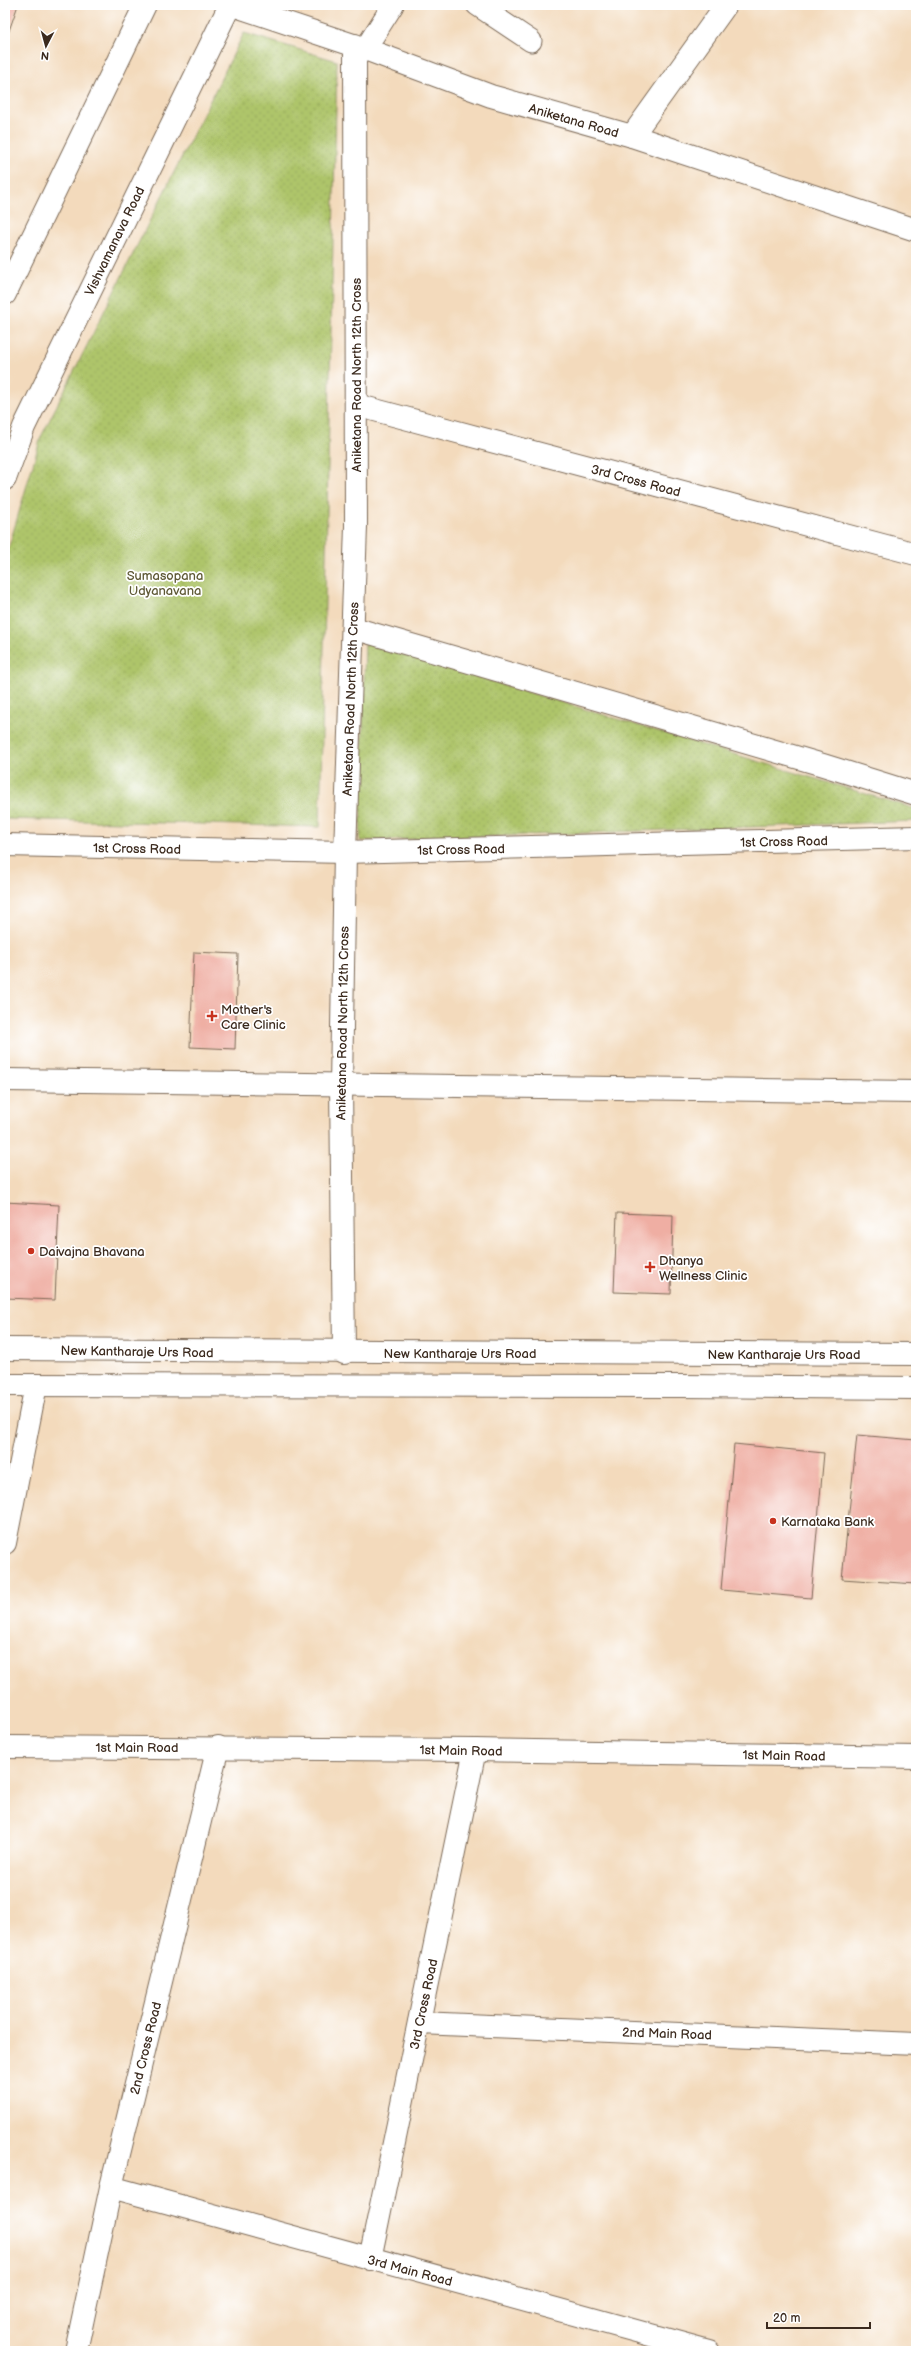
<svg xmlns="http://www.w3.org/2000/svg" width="921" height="2356" viewBox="0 0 921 2356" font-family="'Balsamiq Sans',sans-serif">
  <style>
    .park { fill: url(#park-dots); stroke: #747844 }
    .building { fill: #efaea3 }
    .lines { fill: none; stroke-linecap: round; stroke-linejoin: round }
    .service-casing { stroke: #7b6855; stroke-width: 23 }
    .minor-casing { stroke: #7b6855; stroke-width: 24 }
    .secondary-casing { stroke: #7b6855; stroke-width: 24 }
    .service { stroke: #fff; stroke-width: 21 }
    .minor { stroke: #fff; stroke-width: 22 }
    .secondary { stroke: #fff; stroke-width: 22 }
    .poi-dot { fill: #c8321e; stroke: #fff; stroke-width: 1.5 }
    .labels { text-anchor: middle; stroke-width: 3.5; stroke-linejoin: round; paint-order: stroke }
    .street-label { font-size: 13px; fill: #3b2a1e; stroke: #fff }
    .park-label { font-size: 13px; fill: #5e5835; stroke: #fff }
    .poi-label { font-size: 13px; fill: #3b2a1e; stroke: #fff; text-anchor: start }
  </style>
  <defs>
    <pattern id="park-dots" width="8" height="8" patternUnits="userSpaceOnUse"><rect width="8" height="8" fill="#aec56a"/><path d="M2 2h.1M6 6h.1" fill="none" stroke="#97a95b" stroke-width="1.8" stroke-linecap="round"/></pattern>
  </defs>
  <rect width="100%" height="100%" fill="#fff"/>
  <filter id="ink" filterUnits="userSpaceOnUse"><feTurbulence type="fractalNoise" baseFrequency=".025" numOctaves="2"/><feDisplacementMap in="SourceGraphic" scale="8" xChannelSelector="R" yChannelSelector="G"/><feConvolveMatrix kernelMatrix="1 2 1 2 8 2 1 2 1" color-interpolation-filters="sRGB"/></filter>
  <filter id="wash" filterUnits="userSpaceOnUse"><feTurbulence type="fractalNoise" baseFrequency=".012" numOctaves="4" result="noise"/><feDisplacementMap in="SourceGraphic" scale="16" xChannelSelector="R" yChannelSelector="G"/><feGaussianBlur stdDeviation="0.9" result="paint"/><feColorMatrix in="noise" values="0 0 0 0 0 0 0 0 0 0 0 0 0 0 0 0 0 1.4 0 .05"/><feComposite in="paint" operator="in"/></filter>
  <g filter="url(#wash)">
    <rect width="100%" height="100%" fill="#f3dabc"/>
    <!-- park -->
    <g class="park">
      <polygon points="244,33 337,61 320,827 5,819 5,560 41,437"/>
      <polygon points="365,643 916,809 916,821 360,841"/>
    </g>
    <g id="blocks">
      <!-- building -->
      <g class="building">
        <polygon points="5,5 18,5 5,42"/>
        <polygon points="194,952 238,954 235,1049 190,1047"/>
        <polygon points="5,1202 59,1205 55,1300 5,1298"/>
        <polygon points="617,1213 673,1215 671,1294 614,1292"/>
        <polygon points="857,1435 916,1440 916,1584 842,1579"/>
        <polygon points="734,1444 824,1453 811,1598 721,1590"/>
      </g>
    </g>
  </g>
  <g filter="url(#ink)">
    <use href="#blocks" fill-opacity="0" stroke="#7b6855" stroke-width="1"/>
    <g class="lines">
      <defs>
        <g id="service">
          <polyline points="477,5 531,41"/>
          <polyline points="365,49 393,5"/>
        </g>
        <g id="minor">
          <polyline points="233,5 365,49 491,96 632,136 916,230"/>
          <polyline points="632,136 726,5"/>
          <polyline points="356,405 916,554"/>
          <polyline points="353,628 823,765 916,794"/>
          <polyline points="5,845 345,852 916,837"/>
          <polyline points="5,1080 916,1092"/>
          <polyline points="344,1353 341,1085 345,852 356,526 355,45"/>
          <polyline points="5,1543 36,1385"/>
          <polyline points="5,1747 475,1750 916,1757"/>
          <polyline points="419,2023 916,2044"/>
          <polyline points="111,2187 709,2351"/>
          <polyline points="370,2259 475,1750"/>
          <polyline points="76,2351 111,2187 218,1747"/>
        </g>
        <g id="secondary">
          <polyline points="5,294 145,5"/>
          <polyline points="5,479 24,427 230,5"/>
          <polyline points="5,1349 916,1354"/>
          <polyline points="5,1385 682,1386 916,1388"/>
        </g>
      </defs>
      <!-- service casing -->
      <use href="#service" class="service-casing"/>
      <!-- minor casing -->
      <use href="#minor" class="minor-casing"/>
      <!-- secondary casing -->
      <use href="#secondary" class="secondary-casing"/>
      <!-- service -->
      <use href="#service" class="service"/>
      <!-- minor -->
      <use href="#minor" class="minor"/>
      <!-- secondary -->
      <use href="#secondary" class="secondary"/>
    </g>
  </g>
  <!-- markers -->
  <g class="poi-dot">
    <path d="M210 1010h4v4h4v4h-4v4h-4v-4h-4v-4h4z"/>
    <circle cx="31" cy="1251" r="4"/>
    <path d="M648 1261h4v4h4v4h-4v4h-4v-4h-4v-4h4z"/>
    <circle cx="773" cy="1521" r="4"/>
  </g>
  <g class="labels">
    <!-- street labels -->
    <g class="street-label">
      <text transform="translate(574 120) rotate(16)" y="5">Aniketana Road</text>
      <text transform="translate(114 241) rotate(-64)" y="5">Vishvamanava Road</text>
      <text transform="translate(356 375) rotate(-90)" y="5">Aniketana Road North 12th Cross</text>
      <text transform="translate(636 480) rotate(15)" y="5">3rd Cross Road</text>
      <text transform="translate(350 699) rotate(-88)" y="5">Aniketana Road North 12th Cross</text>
      <text transform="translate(784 841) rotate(-1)" y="5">1st Cross Road</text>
      <text transform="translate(137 848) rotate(1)" y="5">1st Cross Road</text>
      <text transform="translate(461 849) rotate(-1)" y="5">1st Cross Road</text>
      <text transform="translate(342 1023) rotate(-89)" y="5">Aniketana Road North 12th Cross</text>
      <text transform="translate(137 1351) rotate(1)" y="5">New Kantharaje Urs Road</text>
      <text x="460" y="1358">New Kantharaje Urs Road</text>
      <text x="784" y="1359">New Kantharaje Urs Road</text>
      <text x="137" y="1752">1st Main Road</text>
      <text transform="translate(461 1750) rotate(1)" y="5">1st Main Road</text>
      <text transform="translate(784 1755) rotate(1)" y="5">1st Main Road</text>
      <text transform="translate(423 2004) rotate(-78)" y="5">3rd Cross Road</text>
      <text transform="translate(667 2033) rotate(2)" y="5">2nd Main Road</text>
      <text transform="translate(145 2048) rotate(-76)" y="5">2nd Cross Road</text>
      <text transform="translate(410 2270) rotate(15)" y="5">3rd Main Road</text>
    </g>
    <!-- park labels -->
    <g class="park-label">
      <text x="165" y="580">Sumasopana<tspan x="165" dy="15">Udyanavana</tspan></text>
    </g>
    <!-- poi labels -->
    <g class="poi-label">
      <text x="221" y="1014">Mother's<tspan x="221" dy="15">Care Clinic</tspan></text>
      <text x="39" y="1256">Daivajna Bhavana</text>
      <text x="659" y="1265">Dhanya<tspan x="659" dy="15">Wellness Clinic</tspan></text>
      <text x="781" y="1526">Karnataka Bank</text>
    </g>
  </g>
  <!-- margin -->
  <rect width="921" height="2356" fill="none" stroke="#fff" stroke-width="20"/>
  <!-- north arrow -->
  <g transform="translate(46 46) rotate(186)" stroke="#ffffff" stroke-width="3" paint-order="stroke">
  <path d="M0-3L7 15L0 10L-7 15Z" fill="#3b2a1e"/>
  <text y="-6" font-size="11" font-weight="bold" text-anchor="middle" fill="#3b2a1e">N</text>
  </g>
  <!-- scale -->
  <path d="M767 2322v6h103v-6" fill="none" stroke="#3b2a1e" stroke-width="2"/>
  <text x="773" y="2322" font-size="12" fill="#3b2a1e" stroke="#ffffff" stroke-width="3" paint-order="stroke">20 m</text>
</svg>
